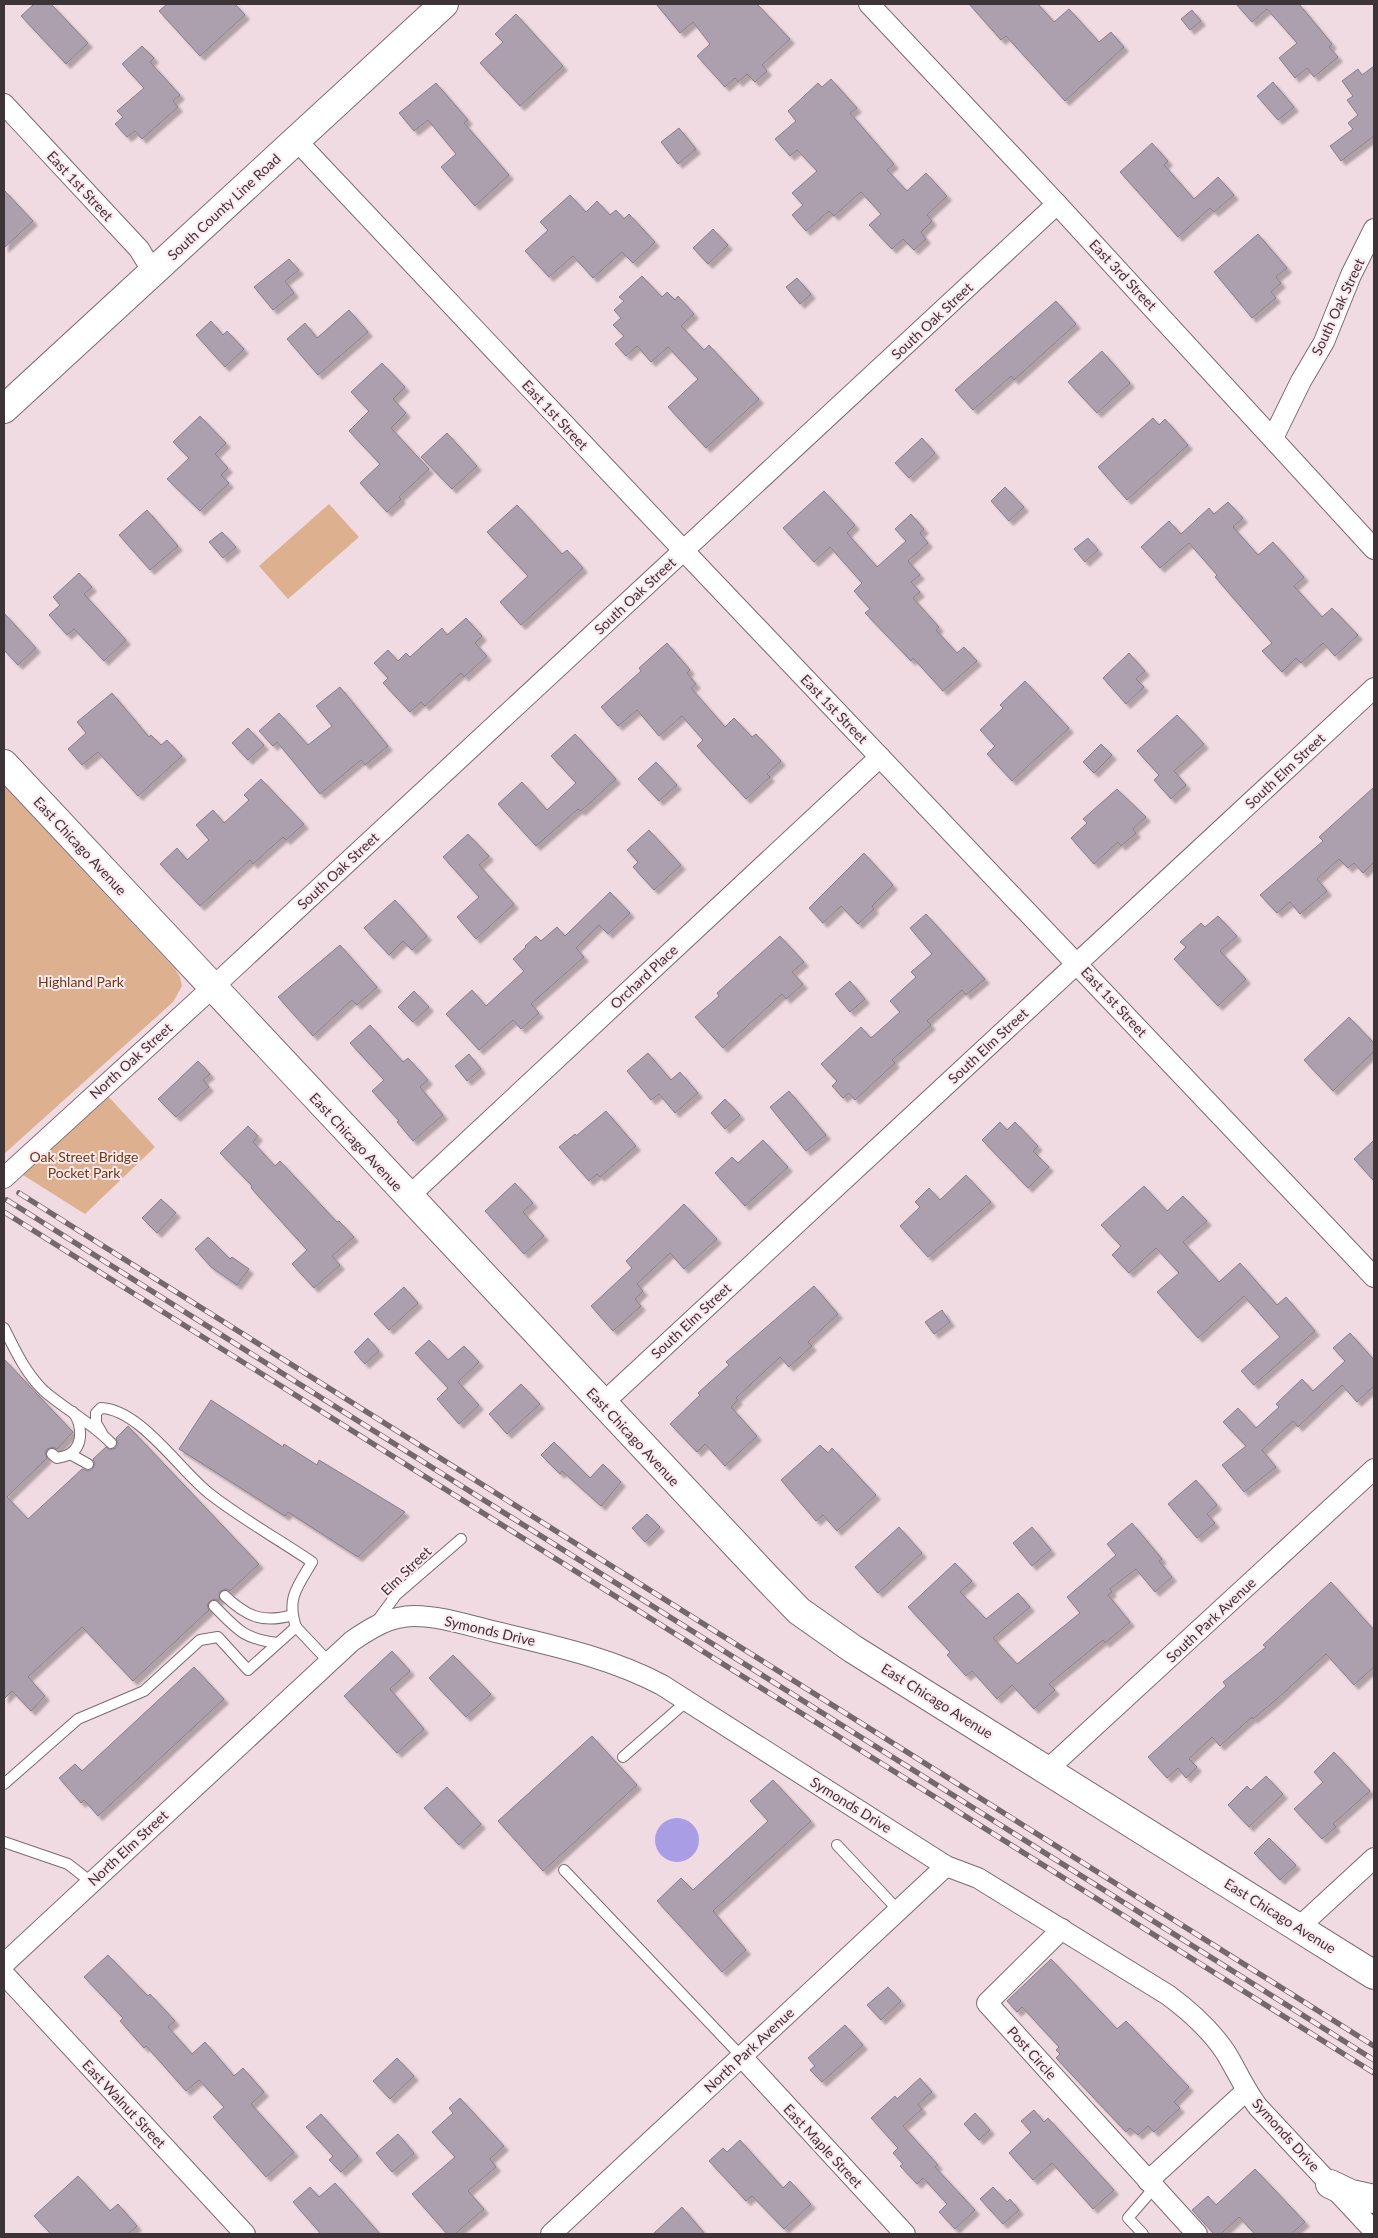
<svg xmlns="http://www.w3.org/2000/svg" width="1378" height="2238" viewBox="0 0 1378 2238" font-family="Lato,sans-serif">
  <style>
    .green { fill: #ddb18f }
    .water { fill: #a99de6 }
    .building { fill: #ada0ae; stroke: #8a7e8b; filter: url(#shadow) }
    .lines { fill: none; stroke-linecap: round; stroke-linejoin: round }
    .service-casing { stroke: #7d6a71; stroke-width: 12 }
    .minor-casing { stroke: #7d6a71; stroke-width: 22 }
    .secondary-casing { stroke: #7d6a71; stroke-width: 30 }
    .service { stroke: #fff; stroke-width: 10 }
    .minor { stroke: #fff; stroke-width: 20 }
    .secondary { stroke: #fff; stroke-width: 28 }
    .rail-casing { stroke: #74686c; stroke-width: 5.5 }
    .rail { stroke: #fde8ef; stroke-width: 4; stroke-dasharray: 11; stroke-linecap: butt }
    .labels { text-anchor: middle; stroke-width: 4; stroke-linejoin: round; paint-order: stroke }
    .street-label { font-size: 14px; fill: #3c3437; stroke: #fde8ef }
    .park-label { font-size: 14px; fill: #673c13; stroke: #fde8ef }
  </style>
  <defs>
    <filter id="shadow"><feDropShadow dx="4.5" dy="4.5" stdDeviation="1" flood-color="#0004"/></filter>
  </defs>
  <rect width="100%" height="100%" fill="#f0dbe2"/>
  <!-- green -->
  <g class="green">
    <polygon points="329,504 359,537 288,599 259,566"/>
    <polygon points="4,786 175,969 180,977 182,986 173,1002 4,1154"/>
    <polygon points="107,1095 155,1147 85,1214 23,1175"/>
  </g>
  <!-- water -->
  <circle class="water" cx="677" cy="1840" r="22"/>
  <!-- building -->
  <g class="building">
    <polygon points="34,4 51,4 88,43 66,64 21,16"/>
    <polygon points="167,4 235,4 245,15 200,56 159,11"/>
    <polygon points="656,4 757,4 790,39 762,65 767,71 755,82 747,74 738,82 735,78 725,87 697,56 710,44 693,22 680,33"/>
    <polygon points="969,4 1038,4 1054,22 1069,9 1099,42 1111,32 1124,47 1065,101 1006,36 1001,40"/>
    <polygon points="1236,4 1299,4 1332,44 1329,47 1338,57 1314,77 1307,68 1295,78 1279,58 1297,43 1267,9 1252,22"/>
    <polygon points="1192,10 1201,21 1190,30 1181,19"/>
    <polygon points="516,14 563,66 520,106 480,63 503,42 495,34"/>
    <polygon points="142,46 154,58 150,62 180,95 173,101 178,107 142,139 135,131 127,137 115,124 123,117 117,111 144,88 122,64"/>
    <polygon points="1374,66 1374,136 1341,161 1330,146 1353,129 1348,123 1358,115 1347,100 1353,96 1342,81 1358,69 1362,75"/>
    <polygon points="831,79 857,108 850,113 894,164 887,170 907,191 926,173 947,196 927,215 932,221 921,232 926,239 914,250 903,239 892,249 869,225 881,214 861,192 834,216 829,211 806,231 792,215 803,205 792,193 817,171 797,150 790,156 775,139 796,121 788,111 818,83 822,87"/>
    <polygon points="1273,82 1294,107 1278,120 1257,96"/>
    <polygon points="436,83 468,120 464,123 509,175 475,206 441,167 456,154 428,120 414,131 399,113"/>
    <polygon points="679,128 696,149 678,164 661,142"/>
    <polygon points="1152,143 1168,161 1164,165 1194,199 1218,177 1234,195 1214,212 1210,208 1178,237 1120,172"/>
    <polygon points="4,190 33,221 4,248"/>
    <polygon points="570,195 586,212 597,201 610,215 616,210 624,219 629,214 655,242 633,263 622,252 593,278 573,256 549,277 525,251 548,230 540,222"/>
    <polygon points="713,229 728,245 708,264 693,248"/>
    <polygon points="1258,234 1287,268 1276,277 1281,283 1271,292 1276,298 1252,318 1214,272"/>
    <polygon points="289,259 299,270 285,281 294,293 273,310 254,287"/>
    <polygon points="642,276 662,297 667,292 675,300 678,296 694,314 681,326 704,350 709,345 759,399 706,448 668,407 698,379 668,347 651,362 637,346 626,356 615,344 624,336 613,325 621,318 614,310 624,301 619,297"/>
    <polygon points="797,278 811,294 800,304 786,287"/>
    <polygon points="1056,301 1076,324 1014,380 1011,376 973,410 955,390"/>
    <polygon points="349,310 368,332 318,375 287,339 305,323 317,338"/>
    <polygon points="211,321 223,335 227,331 244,349 225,367 196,335"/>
    <polygon points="1102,351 1130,383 1097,413 1068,382"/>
    <polygon points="382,363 405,387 393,399 406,413 391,428 429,469 399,497 401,499 387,512 360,483 380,464 349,431 369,411 351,392"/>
    <polygon points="200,416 226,443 215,454 228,468 221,475 229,483 200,511 167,479 189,458 173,442"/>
    <polygon points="1153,418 1159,425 1165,419 1188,445 1127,500 1098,467"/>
    <polygon points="447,433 477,466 452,489 421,457"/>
    <polygon points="922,438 935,453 909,478 895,463"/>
    <polygon points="1005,487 1024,507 1009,521 991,501"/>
    <polygon points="824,491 855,525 847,533 877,567 906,541 895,529 911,514 924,529 920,533 928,543 908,561 920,575 911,582 920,592 913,598 939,627 936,630 957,653 964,647 977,661 943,691 913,658 911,661 865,613 870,609 854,591 862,583 830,547 814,562 783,528"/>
    <polygon points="1228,502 1243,518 1233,527 1258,555 1273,542 1304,577 1294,586 1322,617 1332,608 1358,635 1335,656 1323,643 1301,663 1296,658 1282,672 1262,651 1272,643 1215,577 1217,575 1189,543 1160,568 1141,547 1169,521 1181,534 1209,508 1214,514"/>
    <polygon points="517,505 562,554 567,550 583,568 521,625 500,602 528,576 487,532"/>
    <polygon points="147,510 178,546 150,570 119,535"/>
    <polygon points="222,532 236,547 223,558 209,542"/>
    <polygon points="1088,538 1098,550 1085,562 1074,549"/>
    <polygon points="79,573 92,587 84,594 126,640 104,661 74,629 67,635 49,615 60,605 53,597"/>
    <polygon points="4,613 36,648 18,665 4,650"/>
    <polygon points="466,618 482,636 475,643 487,656 464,677 461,673 425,706 421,702 410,712 383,683 388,678 374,663 388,650 398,661 406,653 410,657 442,628 447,635"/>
    <polygon points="667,643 690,670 687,673 696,684 691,688 725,727 734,718 752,737 756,734 781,761 767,774 770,777 746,799 697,746 703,740 682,716 659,736 637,710 618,726 601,707 641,671 639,668"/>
    <polygon points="1129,653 1145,671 1136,679 1144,687 1126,704 1103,678"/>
    <polygon points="1025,681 1069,728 1012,781 987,754 995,746 980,730 1003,708 1000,705"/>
    <polygon points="340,687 388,746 365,765 361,760 320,794 277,742 273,746 259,731 279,713 308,745 332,726 316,706"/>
    <polygon points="112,693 149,737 151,735 161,745 167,740 182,756 138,796 98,752 82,765 68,749 86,733 77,722"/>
    <polygon points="1177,715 1204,744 1174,771 1186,785 1171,799 1154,780 1159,775 1137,751"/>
    <polygon points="248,728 264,745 248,760 232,743"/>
    <polygon points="575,734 616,779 581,811 578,809 536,846 498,804 522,782 547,810 576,783 551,756"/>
    <polygon points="1101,744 1112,755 1094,773 1083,762"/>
    <polygon points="656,762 677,785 659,801 638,779"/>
    <polygon points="261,779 304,824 286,840 283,837 253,864 250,860 200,906 160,864 177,848 187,860 209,840 196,825 213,810 224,823 249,800 244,795"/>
    <polygon points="1374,787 1374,862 1363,873 1354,863 1348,868 1339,859 1317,879 1327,891 1300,914 1290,902 1277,913 1260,895 1323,841 1319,837"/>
    <polygon points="1117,789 1146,817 1133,829 1136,833 1121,846 1118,842 1094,864 1071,838 1087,823 1083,819"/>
    <polygon points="649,830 681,865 654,890 633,867 638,862 627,850"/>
    <polygon points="468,834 489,856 479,865 514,904 476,939 457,917 479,897 443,857"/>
    <polygon points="864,853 893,885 872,906 874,909 858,924 841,906 823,923 809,908"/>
    <polygon points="610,892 630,913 608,934 599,925 576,948 584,957 531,1004 539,1013 521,1029 513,1020 479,1050 446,1014 472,990 486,1006 524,971 513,959 526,947 525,946 536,936 541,941 557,927 565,936"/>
    <polygon points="395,900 427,936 412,950 403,941 389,955 364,928"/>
    <polygon points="926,914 985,979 966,995 962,990 927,1021 931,1025 892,1060 895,1063 855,1100 849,1093 843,1098 832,1086 837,1081 821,1064 861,1027 871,1038 900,1012 890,1001 916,977 911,972 932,954 910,928"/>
    <polygon points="1218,916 1237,936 1220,951 1246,979 1218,1006 1174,959 1186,947 1180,942 1201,923 1205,927"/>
    <polygon points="780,936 804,962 792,972 803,984 786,999 782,994 723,1048 695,1017 719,996 717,993"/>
    <polygon points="340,945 377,987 357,1005 352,1000 313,1036 278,997"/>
    <polygon points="850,981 865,999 850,1012 835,994"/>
    <polygon points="414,991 429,1007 413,1022 398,1007"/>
    <polygon points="1349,1017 1374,1043 1374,1051 1333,1091 1304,1060"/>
    <polygon points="370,1025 403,1062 408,1058 428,1080 420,1087 443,1115 413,1141 397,1122 399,1121 372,1091 384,1080 350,1043"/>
    <polygon points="648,1053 671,1080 680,1072 698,1093 675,1113 659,1094 651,1100 627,1071"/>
    <polygon points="469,1054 481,1069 467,1081 455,1066"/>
    <polygon points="198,1061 210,1074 203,1080 209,1087 176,1117 158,1099"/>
    <polygon points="789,1091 826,1135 806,1151 770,1107"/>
    <polygon points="725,1099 740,1115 725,1129 711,1113"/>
    <polygon points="606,1111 636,1146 600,1177 597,1174 589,1181 559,1147 575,1134 576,1136"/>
    <polygon points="1000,1122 1007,1130 1015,1122 1038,1146 1033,1151 1049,1167 1028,1188 982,1140"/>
    <polygon points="248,1126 258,1136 253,1142 275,1166 280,1161 337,1222 339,1221 354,1237 332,1256 340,1265 314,1288 292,1264 307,1250 251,1188 252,1186 220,1153"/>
    <polygon points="763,1140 788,1167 745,1206 715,1173 732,1157 738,1163"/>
    <polygon points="1374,1140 1374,1181 1354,1159"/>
    <polygon points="966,1175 991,1202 928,1257 900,1226 920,1207 915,1202 929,1188 940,1200"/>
    <polygon points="515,1183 533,1203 523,1212 544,1236 524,1254 485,1211"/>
    <polygon points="1144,1186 1167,1211 1183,1196 1207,1221 1183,1242 1219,1282 1240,1263 1277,1305 1286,1297 1315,1331 1254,1385 1241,1371 1280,1337 1244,1296 1198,1338 1157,1292 1179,1273 1156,1248 1129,1273 1112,1255 1121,1246 1101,1225"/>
    <polygon points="161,1199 176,1213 157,1233 142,1218"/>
    <polygon points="684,1204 717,1239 684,1269 670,1253 637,1284 643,1291 635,1299 641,1306 613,1331 591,1306 632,1268 626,1261"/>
    <polygon points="208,1237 230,1259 232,1257 249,1269 237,1285 211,1267 195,1249"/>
    <polygon points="814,1286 838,1314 808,1342 812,1346 789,1367 780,1357 736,1398 738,1400 731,1407 757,1436 725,1466 705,1444 697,1452 670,1424 700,1395 698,1393 729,1365 726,1362"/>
    <polygon points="404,1287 418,1303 389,1330 374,1314"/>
    <polygon points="942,1310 950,1322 934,1334 925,1322"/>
    <polygon points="1350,1333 1374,1360 1374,1386 1357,1402 1342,1385 1298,1427 1293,1421 1262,1450 1276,1467 1244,1492 1222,1465 1246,1446 1223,1422 1238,1408 1256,1428 1279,1407 1276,1404 1302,1379 1313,1391 1345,1361 1333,1348"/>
    <polygon points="368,1338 379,1351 365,1364 354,1352"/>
    <polygon points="429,1340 448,1360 464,1346 479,1362 458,1382 479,1405 459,1424 437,1399 448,1388 415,1353"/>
    <polygon points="4,1359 73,1432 57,1449 53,1447 47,1449 45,1453 47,1458 7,1497 28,1519 82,1469 88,1471 92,1470 95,1464 93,1459 106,1447 110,1450 116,1448 118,1444 116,1438 128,1426 259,1564 230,1591 226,1589 220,1591 219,1601 215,1599 210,1601 207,1605 209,1610 133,1681 82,1627 28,1677 45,1696 31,1711 12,1691 4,1699"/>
    <polygon points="521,1384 540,1404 507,1434 489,1414"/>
    <polygon points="211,1400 283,1447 284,1444 317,1465 319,1460 405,1512 358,1557 288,1512 285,1516 179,1449"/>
    <polygon points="554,1442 590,1478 603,1464 621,1482 601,1506 562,1471 560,1474 541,1455"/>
    <polygon points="820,1445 828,1453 832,1448 876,1495 837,1531 823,1515 816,1521 781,1480"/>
    <polygon points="1196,1480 1217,1505 1207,1514 1215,1523 1197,1538 1168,1504"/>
    <polygon points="647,1514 660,1527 645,1542 632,1528"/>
    <polygon points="1132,1523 1162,1559 1159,1561 1172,1577 1155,1592 1136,1569 1110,1589 1112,1592 1108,1595 1130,1622 1105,1643 1103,1640 1049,1684 1055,1690 1034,1709 1012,1685 997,1699 972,1671 966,1676 947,1655 950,1652 908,1607 955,1563 972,1581 960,1592 986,1619 1018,1593 1030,1607 993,1638 1017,1664 1080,1613 1067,1597 1116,1555 1107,1544"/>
    <polygon points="899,1527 922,1553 878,1593 855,1567"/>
    <polygon points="1032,1527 1051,1550 1032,1566 1013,1543"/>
    <polygon points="1331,1582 1374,1630 1374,1667 1354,1685 1326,1654 1277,1699 1253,1719 1252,1717 1220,1746 1212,1737 1189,1759 1197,1767 1186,1778 1178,1768 1167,1778 1148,1757 1226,1686 1223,1682 1266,1647 1263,1645"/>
    <polygon points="392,1651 410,1671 390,1689 424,1729 397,1753 344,1696"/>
    <polygon points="453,1655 491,1694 466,1717 429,1678"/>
    <polygon points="194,1667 224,1699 98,1816 84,1800 81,1803 59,1778 75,1764 82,1771"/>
    <polygon points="592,1736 637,1785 543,1871 498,1821"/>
    <polygon points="1334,1752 1370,1791 1333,1824 1336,1827 1322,1839 1294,1809 1323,1782 1314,1772"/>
    <polygon points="1266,1776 1283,1794 1249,1827 1228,1805 1247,1786 1251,1790"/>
    <polygon points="773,1780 811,1821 713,1911 746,1950 722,1972 657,1901 681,1878 693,1890 768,1821 750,1801"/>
    <polygon points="447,1787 481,1824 459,1845 424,1808"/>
    <polygon points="1269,1838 1296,1865 1280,1880 1254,1853"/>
    <polygon points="108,1955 148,1996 150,1994 175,2021 168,2027 192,2054 205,2042 234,2076 243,2068 264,2092 251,2104 294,2152 266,2177 213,2117 224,2107 199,2080 186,2091 146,2046 144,2048 120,2021 123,2018 84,1977"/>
    <polygon points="1051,1959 1117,2029 1126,2021 1189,2087 1174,2102 1180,2108 1154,2132 1148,2126 1138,2135 1130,2128 1126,2132 1056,2058 1060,2054 1056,2050 1059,2047 1022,2007 1017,2012 1007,2001"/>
    <polygon points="888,1987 901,2001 881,2020 867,2005"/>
    <polygon points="845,2025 863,2045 822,2082 810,2070 815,2066 808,2058"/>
    <polygon points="397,2058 414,2076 390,2099 373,2081"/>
    <polygon points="920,2078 932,2092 918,2104 922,2109 903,2126 938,2165 935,2167 975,2210 955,2229 939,2212 947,2204 923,2178 917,2184 900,2166 903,2164 893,2153 898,2148 871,2118 895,2096 897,2099"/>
    <polygon points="460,2098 504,2146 490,2159 496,2167 468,2191 484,2209 455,2234 447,2234 412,2194 455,2157 432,2132 453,2113 449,2108"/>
    <polygon points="1034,2110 1044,2122 1048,2118 1114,2190 1093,2209 1052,2163 1033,2180 1009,2153 1031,2132 1021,2121"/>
    <polygon points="975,2113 990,2130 979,2140 964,2124"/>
    <polygon points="321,2114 358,2156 341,2172 329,2160 333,2156 306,2127"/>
    <polygon points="398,2134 414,2153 392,2172 376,2153"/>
    <polygon points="740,2140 783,2188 790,2181 811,2204 784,2229 752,2196 746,2201 709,2161 723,2148 727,2152"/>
    <polygon points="1255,2169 1305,2222 1291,2234 1255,2234 1239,2217 1221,2234 1214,2234 1192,2210 1208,2196 1216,2205"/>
    <polygon points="78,2176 110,2211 118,2204 137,2226 128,2234 51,2234 34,2216"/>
    <polygon points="335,2183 380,2234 321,2234 293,2202 310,2187 319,2197"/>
    <polygon points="993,2187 1007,2202 1010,2199 1019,2210 1003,2224 980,2199"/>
    <polygon points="682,2207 705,2234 653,2234"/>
  </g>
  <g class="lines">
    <defs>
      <g id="service">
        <path d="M4 1328C15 1350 25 1372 43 1390 64 1409 91 1422 111 1443"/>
        <path d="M102 1433 96 1423V1413L101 1408C140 1409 181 1472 210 1494 242 1519 278 1539 312 1562 298 1586 286 1598 296 1627"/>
        <path d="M52 1454 57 1458C61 1457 67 1456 70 1454 84 1445 82 1424 73 1412"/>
        <polyline points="70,1454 88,1464"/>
        <path d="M225 1596C246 1616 263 1624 292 1615"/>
        <path d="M214 1606C238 1630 242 1638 277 1643"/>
        <polyline points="377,1621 396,1595 461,1539"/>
        <polyline points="623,1757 687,1701"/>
        <polyline points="4,1784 78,1719 144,1691 200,1640 218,1637 248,1670 296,1627 329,1662"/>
        <polyline points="4,1842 68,1864 91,1882"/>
        <polyline points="837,1845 898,1910"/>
        <polyline points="564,1870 742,2057"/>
        <polyline points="1143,2234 1128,2218 1154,2188"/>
      </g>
      <g id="minor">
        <polyline points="869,4 1057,204 1374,549"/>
        <polyline points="4,104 139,249 153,272"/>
        <polyline points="296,140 684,551 1374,1277"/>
        <polyline points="1273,438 1301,381 1324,342 1351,275 1374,229"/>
        <polyline points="4,1178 213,987 1057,204"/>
        <polyline points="408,1197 880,757"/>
        <polyline points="602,1404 1374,688"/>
        <polyline points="1047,1770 1374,1469"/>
        <polyline points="1298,1928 1374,1858"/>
        <polyline points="1062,1929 987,2003 1197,2234"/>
        <path d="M4 1964 352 1641C371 1628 390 1616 414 1616 440 1616 467 1625 492 1631 550 1645 609 1657 662 1685L946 1866 978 1878 1168 1995C1191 2012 1211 2030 1226 2053 1237 2071 1245 2090 1258 2107L1374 2231"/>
        <polyline points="4,1974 245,2234"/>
        <polyline points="742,2057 905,2234"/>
        <polyline points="1148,2181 1246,2091"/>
        <polyline points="551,2234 946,1866"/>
      </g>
      <g id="secondary">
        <polyline points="4,409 444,4"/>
        <polyline points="4,764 768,1579 799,1611 853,1649 1374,1975"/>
        <polyline points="1330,2184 1351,2194 1374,2199"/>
      </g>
    </defs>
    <!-- service casing -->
    <use href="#service" class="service-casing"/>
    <!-- minor casing -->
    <use href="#minor" class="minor-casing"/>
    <!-- secondary casing -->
    <use href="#secondary" class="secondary-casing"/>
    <!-- service -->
    <use href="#service" class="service"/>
    <!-- minor -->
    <use href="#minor" class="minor"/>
    <!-- secondary -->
    <use href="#secondary" class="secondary"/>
    <defs>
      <g id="rail">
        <polyline points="19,1193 1374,2046"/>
        <polyline points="7,1200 1374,2060"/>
        <polyline points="4,1212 1374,2073"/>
      </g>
    </defs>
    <!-- rail casing -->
    <use href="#rail" class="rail-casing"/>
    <!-- rail -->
    <use href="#rail" class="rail"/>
  </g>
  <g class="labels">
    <!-- street labels -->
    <g class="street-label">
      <text transform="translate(80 186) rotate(47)" y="5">East 1st Street</text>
      <text transform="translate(224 207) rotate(-43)" y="5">South County Line Road</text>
      <text transform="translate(1123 275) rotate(47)" y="5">East 3rd Street</text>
      <text transform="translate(1338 307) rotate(-65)" y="5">South Oak Street</text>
      <text transform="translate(932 321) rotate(-43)" y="5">South Oak Street</text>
      <text transform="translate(555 415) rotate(47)" y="5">East 1st Street</text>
      <text transform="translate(635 596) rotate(-43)" y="5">South Oak Street</text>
      <text transform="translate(834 709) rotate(46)" y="5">East 1st Street</text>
      <text transform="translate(1285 771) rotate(-43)" y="5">South Elm Street</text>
      <text transform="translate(80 846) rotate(47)" y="5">East Chicago Avenue</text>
      <text transform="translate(338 871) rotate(-43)" y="5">South Oak Street</text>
      <text transform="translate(644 977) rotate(-43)" y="5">Orchard Place</text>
      <text transform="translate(1114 1002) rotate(47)" y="5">East 1st Street</text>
      <text transform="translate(988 1046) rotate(-43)" y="5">South Elm Street</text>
      <text transform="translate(131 1061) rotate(-42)" y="5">North Oak Street</text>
      <text transform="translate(356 1142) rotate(47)" y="5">East Chicago Avenue</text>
      <text transform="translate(691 1321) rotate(-43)" y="5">South Elm Street</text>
      <text transform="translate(633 1437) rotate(47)" y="5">East Chicago Avenue</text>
      <text transform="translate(406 1571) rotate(-44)" y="5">Elm Street</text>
      <text transform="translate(1211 1620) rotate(-43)" y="5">South Park Avenue</text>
      <text transform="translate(490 1631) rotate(13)" y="5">Symonds Drive</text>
      <text transform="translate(937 1701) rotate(32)" y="5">East Chicago Avenue</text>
      <text transform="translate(851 1805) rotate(32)" y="5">Symonds Drive</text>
      <text transform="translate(128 1848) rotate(-43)" y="5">North Elm Street</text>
      <text transform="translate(1280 1916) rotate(32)" y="5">East Chicago Avenue</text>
      <text transform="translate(749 2050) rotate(-43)" y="5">North Park Avenue</text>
      <text transform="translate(1032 2053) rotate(48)" y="5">Post Circle</text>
      <text transform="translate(124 2104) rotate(47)" y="5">East Walnut Street</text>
      <text transform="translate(1286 2135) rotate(48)" y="5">Symonds Drive</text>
      <text transform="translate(823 2146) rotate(47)" y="5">East Maple Street</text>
    </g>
    <!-- park labels -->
    <g class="park-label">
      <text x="81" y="987">Highland Park</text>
      <text x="84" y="1162">Oak Street Bridge<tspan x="84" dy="16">Pocket Park</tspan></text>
    </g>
  </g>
  <!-- border -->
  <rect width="1378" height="2238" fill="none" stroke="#3c3437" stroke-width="10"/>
</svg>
